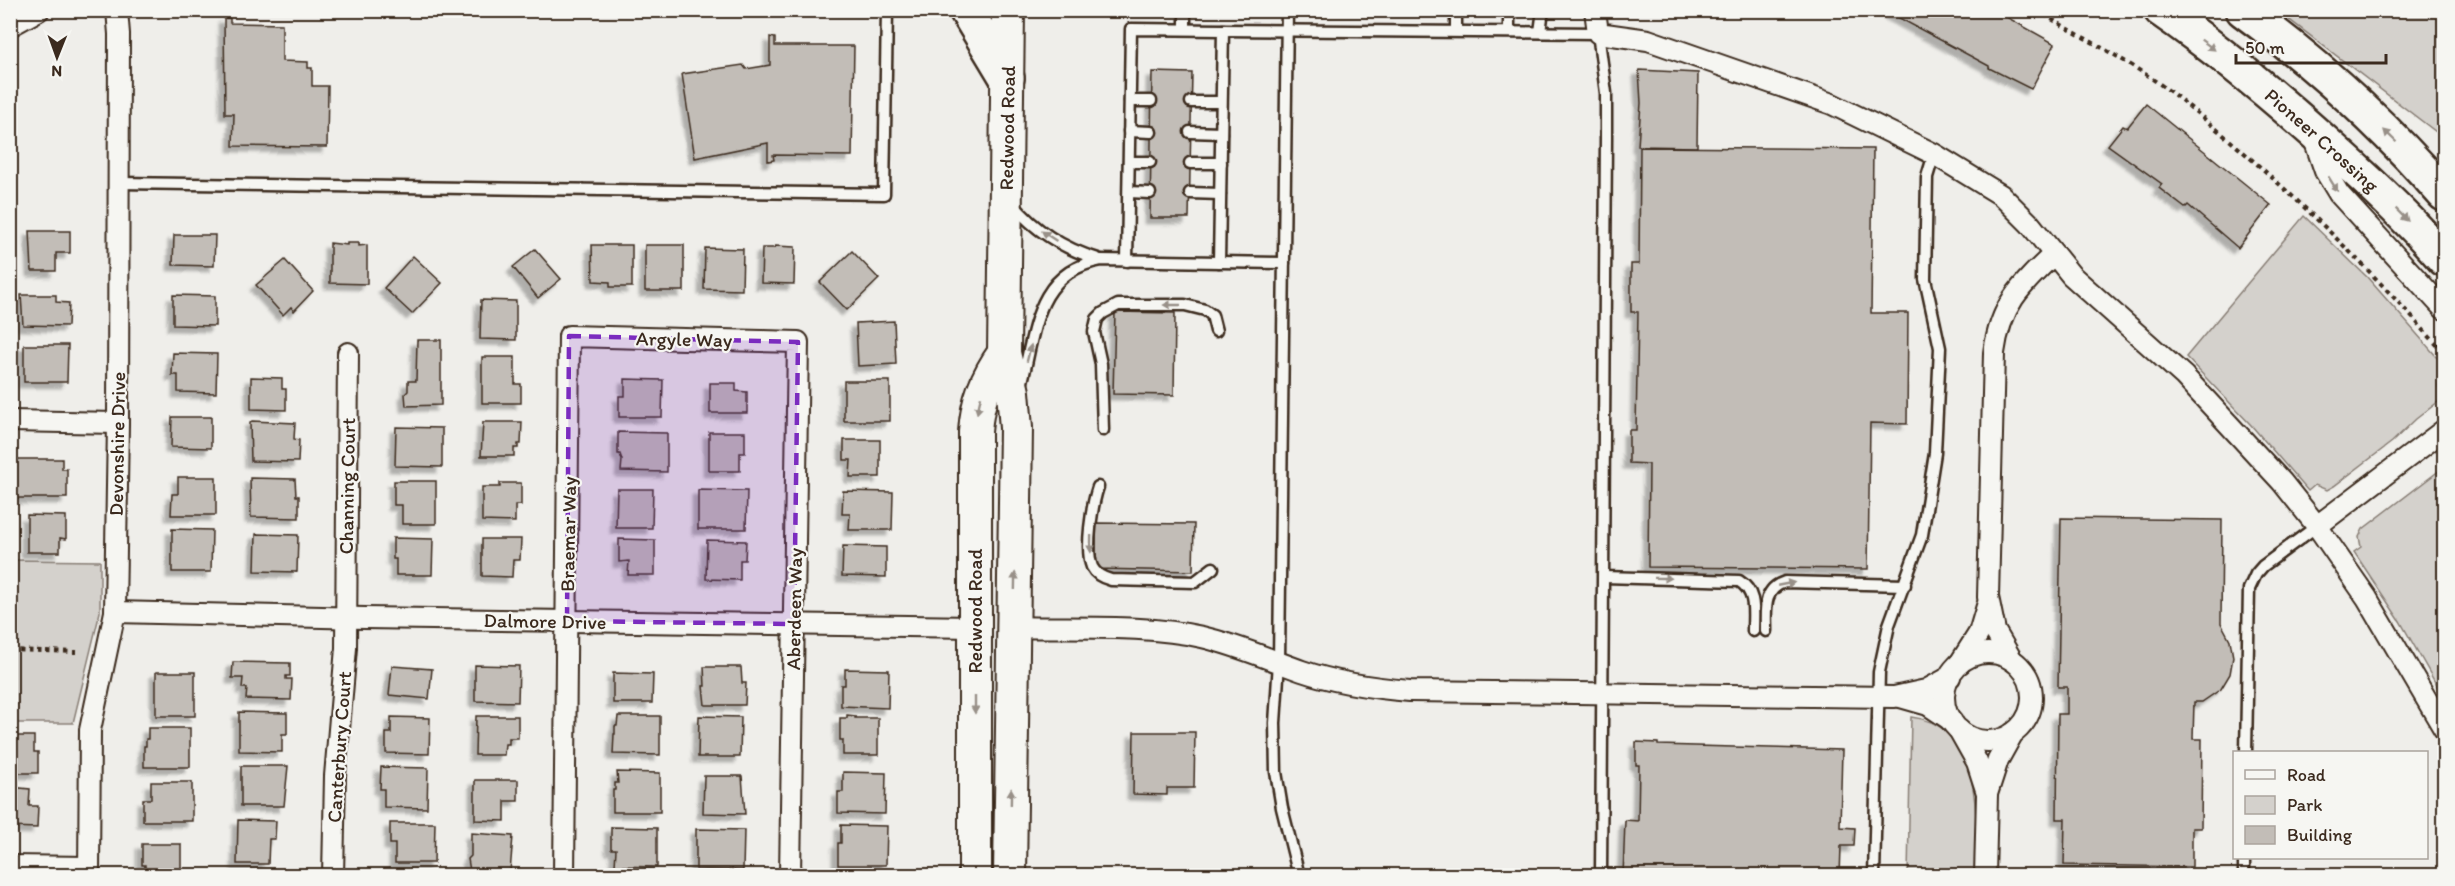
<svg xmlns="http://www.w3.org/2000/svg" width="2455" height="886" viewBox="0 0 2455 886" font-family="Itim,sans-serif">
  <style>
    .green { fill: #d4d1cc; stroke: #887e75; stroke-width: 1.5 }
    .building { fill: #c2bdb7; stroke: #3b2a1e; stroke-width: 1.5; filter: url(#shadow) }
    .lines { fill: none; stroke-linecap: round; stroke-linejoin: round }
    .lane-casing { stroke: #3b2a1e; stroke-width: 15 }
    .street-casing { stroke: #3b2a1e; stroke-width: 24 }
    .primary-casing { stroke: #3b2a1e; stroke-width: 36 }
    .highway-casing { stroke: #3b2a1e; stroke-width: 38 }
    .path { stroke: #3b2a1e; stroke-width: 4; stroke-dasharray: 4.5 4.5; stroke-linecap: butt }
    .lane { stroke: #f6f6f2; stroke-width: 10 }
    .street { stroke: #f6f6f2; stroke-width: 20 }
    .primary { stroke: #f6f6f2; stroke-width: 32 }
    .highway { stroke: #f6f6f2; stroke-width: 33 }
    .oneway { fill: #989088 }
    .marked { fill: #7b2cbf; fill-opacity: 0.2; stroke: #7b2cbf; stroke-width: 4.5; stroke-dasharray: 12 8; stroke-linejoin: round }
    .labels { text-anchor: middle; stroke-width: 4.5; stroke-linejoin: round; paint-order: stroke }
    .street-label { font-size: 20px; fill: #3b2a1e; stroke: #f6f6f2 }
  </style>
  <defs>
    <filter id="shadow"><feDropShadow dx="-5.5" dy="5.5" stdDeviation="1.5" flood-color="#0004"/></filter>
  </defs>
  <rect width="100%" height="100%" fill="#efeeea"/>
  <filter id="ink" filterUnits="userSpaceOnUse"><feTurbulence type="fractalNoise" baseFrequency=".0167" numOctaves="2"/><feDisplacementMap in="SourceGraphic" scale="12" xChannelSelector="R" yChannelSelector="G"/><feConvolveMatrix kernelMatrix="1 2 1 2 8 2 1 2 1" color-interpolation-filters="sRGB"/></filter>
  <g filter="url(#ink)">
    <!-- green -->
    <g class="green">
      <polygon points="2278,11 2444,11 2444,138"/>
      <path d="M2304 216 2367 277 2444 365V375C2436 381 2438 390 2443 398L2416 419 2392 442 2334 486 2327 490 2315 485 2308 491 2251 425 2186 357Z"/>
      <polygon points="2444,467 2444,698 2400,621 2354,552 2361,547 2359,537 2363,529"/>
      <polygon points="11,560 100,561 100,612 73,723 11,723"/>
      <path d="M1911 717C1985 725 1976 821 1976 875L1908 876Z"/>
    </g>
    <!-- building -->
    <g class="building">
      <polygon points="1889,10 1994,10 2055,44 2031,89 1989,68 1989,66 1888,12"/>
      <polygon points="224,18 230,18 230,23 282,24 282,61 308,62 308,68 312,68 312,86 328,86 327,147 233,146 234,114 225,114"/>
      <polygon points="770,37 775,38 775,46 854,46 852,156 773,155 774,160 768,161 768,143 695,158 682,74 743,65 746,69 770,65"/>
      <polygon points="1639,70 1698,73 1697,147 1638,146 1641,103"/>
      <polygon points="1152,72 1192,73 1189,218 1150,218"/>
      <polygon points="2146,104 2271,205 2238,248 2188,205 2185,208 2159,188 2162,184 2108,145 2123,126 2127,128"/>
      <polygon points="1640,147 1873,149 1871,313 1908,313 1907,424 1870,423 1868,569 1648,567 1649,464 1629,463 1629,430 1636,430 1638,312 1631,312 1631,264 1639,264"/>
      <polygon points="30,231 70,231 70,253 56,253 56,271 32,271"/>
      <polygon points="174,235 215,235 214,266 173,265"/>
      <polygon points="330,243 347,245 347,243 359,243 359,246 367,245 367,284 330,283"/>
      <polygon points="592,245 632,245 632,287 610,287 610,282 593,281"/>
      <rect x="645" y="245" width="39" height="46"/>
      <polygon points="775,246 795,247 794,284 761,283 762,248 774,248"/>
      <polygon points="705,248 743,249 742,290 704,289"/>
      <polygon points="535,249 561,279 538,298 513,267"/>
      <polygon points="852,251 879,279 847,310 820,282"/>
      <polygon points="413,256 442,283 412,314 384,288"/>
      <polygon points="285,260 313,291 294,311 291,307 283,315 256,285"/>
      <polygon points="21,295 56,295 56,302 69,303 68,326 23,325"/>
      <polygon points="173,295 215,296 215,326 173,325"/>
      <polygon points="481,300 516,301 516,340 480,339"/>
      <polygon points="1115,312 1175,313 1174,395 1113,394"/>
      <polygon points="894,321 896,364 858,366 856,323"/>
      <polygon points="417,340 441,340 441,405 406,406 405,394 408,391 408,381 416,381"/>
      <polygon points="24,345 68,345 67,382 24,382"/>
      <polygon points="173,353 217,354 216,393 178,392 178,375 172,375"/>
      <polygon points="482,357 515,357 515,384 521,384 521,403 482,403"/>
      <polygon points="251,377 282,378 282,389 286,389 286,410 251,409"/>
      <polygon points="625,379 663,380 662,417 619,417 619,396 625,396"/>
      <rect x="844" y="381" width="46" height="40"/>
      <polygon points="710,383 736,383 736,391 747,392 747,413 710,413"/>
      <polygon points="172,417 211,417 211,448 171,447"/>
      <polygon points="252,421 295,423 294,439 299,440 298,462 251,461 250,423"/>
      <polygon points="483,422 522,422 521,444 518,444 518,448 514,448 514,456 481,456"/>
      <polygon points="396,427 442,428 442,467 395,466"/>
      <polygon points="618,432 667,433 667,472 621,471 622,460 620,454 618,454"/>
      <polygon points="709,432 745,432 745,453 740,453 740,471 709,471"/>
      <polygon points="844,440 880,440 880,477 850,477 851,460 844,460"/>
      <polygon points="15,459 62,459 62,469 67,469 67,498 16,498"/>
      <polygon points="178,477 216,477 216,515 171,515 172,494 178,494"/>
      <polygon points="250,478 295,479 296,496 299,496 299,518 251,517"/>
      <polygon points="394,481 436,481 436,524 402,524 402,505 394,505"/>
      <polygon points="500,483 521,483 521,505 515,505 515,522 482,521 482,487 500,487"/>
      <polygon points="617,489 653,489 652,528 616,528"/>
      <polygon points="698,490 747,491 746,529 698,529"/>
      <polygon points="843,491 893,492 892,530 849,530 850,514 842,514"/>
      <polygon points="27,515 66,516 66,539 60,538 60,552 27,552"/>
      <polygon points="2061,518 2222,520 2221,623 2230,640 2233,657 2230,674 2221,689 2202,702 2194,702 2193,739 2202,739 2201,828 2192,828 2192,867 2064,865 2065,819 2057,819 2058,714 2067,714 2067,687 2058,687"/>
      <polygon points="1096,523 1194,524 1193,571 1096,569"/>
      <polygon points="172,529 212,530 211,572 172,572"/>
      <polygon points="256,534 298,535 297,572 255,571"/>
      <polygon points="393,538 433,539 432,575 396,575 396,559 393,559"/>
      <polygon points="482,539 521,539 520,560 513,560 512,577 482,576"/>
      <polygon points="619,539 655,540 655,575 628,575 629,561 619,562"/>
      <polygon points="707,540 746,541 745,560 740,560 740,580 706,579"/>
      <polygon points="843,546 886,547 886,577 842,576"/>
      <polygon points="233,662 290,663 290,676 286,676 286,679 292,679 291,700 246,699 247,688 242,688 243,678 232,678"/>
      <polygon points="475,665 519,666 518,702 475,701"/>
      <polygon points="392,666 432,669 429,699 389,695"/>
      <polygon points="704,667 741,667 742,683 746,683 745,705 705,705 703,686 705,686"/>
      <polygon points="845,669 889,670 888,708 841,706 841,685 845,685"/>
      <rect x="156" y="672" width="39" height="44"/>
      <polygon points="613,673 653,674 652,703 613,703"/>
      <polygon points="239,712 287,713 287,734 282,734 282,752 239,751"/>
      <polygon points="847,715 855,716 855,718 878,718 878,755 843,755 843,740 840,740 840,718 847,718"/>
      <polygon points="476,716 518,716 518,738 509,738 509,744 505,744 504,755 475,755"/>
      <polygon points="618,716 660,716 660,755 613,754 614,734 615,734 615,726 617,726"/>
      <polygon points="699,716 741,717 740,757 698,757"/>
      <polygon points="391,717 430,718 429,754 386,753 386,733 391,733"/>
      <polygon points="148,728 190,728 190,767 144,767 144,746 146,746 146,739 148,739"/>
      <polygon points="1134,732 1195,732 1194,788 1167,788 1167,795 1133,794"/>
      <polygon points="10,736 34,736 34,752 38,752 38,773 10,773"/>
      <polygon points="1636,742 1658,743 1658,745 1842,750 1840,827 1855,828 1854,846 1841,846 1840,876 1623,876 1625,820 1638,821 1639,765 1636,765"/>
      <polygon points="241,766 288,766 284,806 241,806"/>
      <polygon points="381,767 428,768 427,808 384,807 384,789 380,789"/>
      <polygon points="617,772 660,773 660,812 613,812 613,790 615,790 615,783 618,783"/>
      <polygon points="843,772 886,773 885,814 838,813 838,792 843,792"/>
      <polygon points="704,776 742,776 745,814 703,813"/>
      <polygon points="475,780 518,780 518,801 505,801 505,821 475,820"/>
      <polygon points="151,782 192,782 192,821 143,821 143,799 151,799"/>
      <polygon points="10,787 30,789 29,806 38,806 37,828 10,827"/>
      <polygon points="238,820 276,821 275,839 269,839 268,864 237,864"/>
      <polygon points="390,823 435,823 434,863 395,863 395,844 390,844"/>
      <polygon points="841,825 887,826 886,865 838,865 838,843 841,843"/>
      <polygon points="611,827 657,828 657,867 615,866 616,849 611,849"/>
      <polygon points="696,829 744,830 743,870 696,869"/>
      <polygon points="471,833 513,836 510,872 470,871 468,859 471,856"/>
      <polygon points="142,844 181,844 181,876 145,876 145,865 142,865"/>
    </g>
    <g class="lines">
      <defs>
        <g id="lane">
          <polyline points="1287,10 1279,662 1275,723 1276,772 1282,808 1299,876"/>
          <polyline points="1185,29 1185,10"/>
          <polyline points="1223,30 1598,33 1606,93 1606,138 1601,876"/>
          <polyline points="1456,31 1456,10"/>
          <polyline points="1509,31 1509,10"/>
          <polyline points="1540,32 1543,10"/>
          <polyline points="1130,101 1151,101"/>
          <polyline points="1191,102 1221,102"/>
          <polyline points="1129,131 1151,132"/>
          <polyline points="1190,132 1221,133"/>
          <polyline points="1129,162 1150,162"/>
          <polyline points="1190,163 1221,163"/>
          <polyline points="119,183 884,194 887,10"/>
          <polyline points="1129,192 1150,193"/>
          <polyline points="1190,193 1220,194"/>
          <path d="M1012 203C1035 231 1064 249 1098 259"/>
          <polyline points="1127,261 1131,29 1223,30 1219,262"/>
          <path d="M1021 386C1035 332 1035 272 1101 260L1284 263"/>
          <polyline points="1103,430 1101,364 1094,332 1097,319 1103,313 1118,305 1185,305 1205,310 1212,315 1216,331"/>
          <path d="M1098 487C1092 505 1085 550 1092 567 1096 575 1103 578 1111 580L1195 582 1213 568"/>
          <path d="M1604 577 1739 581C1757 592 1753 612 1753 631"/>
          <path d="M1766 631C1766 611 1762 589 1785 582L1905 585"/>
          <polyline points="2246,752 2249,589 2256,574 2263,566 2317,526"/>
          <polyline points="1874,876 1879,672 1889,625 1922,535 1935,453 1940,348 1925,279 1927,177 1934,154"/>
          <polyline points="2244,876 2244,858"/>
        </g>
        <g id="street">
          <polyline points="1595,10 1598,33 1648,40 1832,104 1934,154 2001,195 2030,224 2071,275 2184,376 2282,482 2317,526 2367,598 2444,729"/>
          <polyline points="10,26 39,10"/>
          <polyline points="2313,136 2325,171 2339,194 2444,309"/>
          <polyline points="10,421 118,423"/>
          <polyline points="2317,526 2444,430"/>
          <polyline points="115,612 365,618 975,627"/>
          <path d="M1014 627C1074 629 1144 624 1202 637 1237 645 1268 659 1302 671 1337 683 1373 688 1410 691L1894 697 1926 690 1950 677"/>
          <circle cx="1988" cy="697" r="44"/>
          <path d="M2012 660 1995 631 1988 597 1994 353C2000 306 2020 286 2053 255"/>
          <polyline points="1960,663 1979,633 1987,606"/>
          <polyline points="1900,697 1928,705 1952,721"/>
          <polyline points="1959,730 1977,762 1987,793"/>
          <polyline points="10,866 89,867"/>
          <polyline points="89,876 90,730 115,612 118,423 119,34 117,10"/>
          <polyline points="333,876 335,776 346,648 348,353"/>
          <polyline points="564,876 569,336 798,342 790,876"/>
          <polyline points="1985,876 1987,794 1998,760 2013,733"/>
        </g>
        <g id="primary">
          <polyline points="1008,10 1004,353 1013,392 1016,428 1010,876"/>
          <path d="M975 876V432C977 401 986 378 1004 353"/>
        </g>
        <g id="highway">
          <polyline points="966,10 1007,78"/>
          <path id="s1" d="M2161 10C2223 53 2281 102 2336 152 2374 186 2411 221 2444 259"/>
          <path d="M2243 10C2316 63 2385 126 2444 194"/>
        </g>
      </defs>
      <!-- lane casing -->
      <use href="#lane" class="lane-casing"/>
      <!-- street casing -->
      <use href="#street" class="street-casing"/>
      <!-- primary casing -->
      <use href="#primary" class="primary-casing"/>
      <!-- highway casing -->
      <use href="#highway" class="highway-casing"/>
      <!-- path -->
      <g class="path">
        <path d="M2036 10C2081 37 2130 61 2172 93 2270 170 2362 259 2444 353"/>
        <polyline points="10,650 77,652"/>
        <polyline points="1542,876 1542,874"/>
        <polyline points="1566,876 1566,875"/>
      </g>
      <!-- lane -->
      <use href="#lane" class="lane"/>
      <!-- street -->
      <use href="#street" class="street"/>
      <!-- primary -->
      <use href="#primary" class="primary"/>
      <!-- highway -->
      <use href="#highway" class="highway"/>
    </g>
    <!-- one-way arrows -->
    <defs><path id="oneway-solid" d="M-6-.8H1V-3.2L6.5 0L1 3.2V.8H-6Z" transform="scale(1.5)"/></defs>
    <g class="oneway">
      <use href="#oneway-solid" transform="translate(2208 45) rotate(37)"/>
      <use href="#oneway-solid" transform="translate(2390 136) rotate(-136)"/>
      <use href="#oneway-solid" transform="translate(2333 184) rotate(58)"/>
      <use href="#oneway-solid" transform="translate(2402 215) rotate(45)"/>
      <use href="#oneway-solid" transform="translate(1049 236) rotate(-146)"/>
      <use href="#oneway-solid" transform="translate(1172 305) rotate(-180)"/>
      <use href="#oneway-solid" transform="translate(1029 353) rotate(-76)"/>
      <use href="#oneway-solid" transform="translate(979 405) rotate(103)"/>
      <use href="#oneway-solid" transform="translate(1091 544) rotate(91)"/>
      <use href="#oneway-solid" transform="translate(1663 578) rotate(1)"/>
      <use href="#oneway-solid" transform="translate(1015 581) rotate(-89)"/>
      <use href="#oneway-solid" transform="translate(1786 584) rotate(-11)"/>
      <use href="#oneway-solid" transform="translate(975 705) rotate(90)"/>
      <use href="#oneway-solid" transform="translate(1011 797) rotate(-89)"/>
    </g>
  </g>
  <!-- marked area -->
  <path class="marked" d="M569 336 798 342 794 624 567 621Z"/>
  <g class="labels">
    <!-- street labels -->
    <g class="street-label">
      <text transform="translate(1007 128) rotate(-89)" y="7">Redwood Road</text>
      <text dy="7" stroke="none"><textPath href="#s1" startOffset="207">Pioneer Crossing</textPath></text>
      <text transform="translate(684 339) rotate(1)" y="7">Argyle Way</text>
      <text transform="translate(117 444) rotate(-89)" y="7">Devonshire Drive</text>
      <text transform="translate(347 486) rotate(-89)" y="7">Channing Court</text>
      <text transform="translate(568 534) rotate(-89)" y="7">Braemar Way</text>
      <text transform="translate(794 609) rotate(-89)" y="7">Aberdeen Way</text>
      <text transform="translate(975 611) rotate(-90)" y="7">Redwood Road</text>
      <text transform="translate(545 621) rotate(1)" y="7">Dalmore Drive</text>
      <text transform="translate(339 747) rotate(-86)" y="7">Canterbury Court</text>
    </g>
  </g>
  <!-- margin -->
  <rect width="2455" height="886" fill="none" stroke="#f6f6f2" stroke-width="36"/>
  <rect x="18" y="18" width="2419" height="850" fill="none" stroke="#3b2a1e" stroke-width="2" filter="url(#ink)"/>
  <!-- legend -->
  <rect x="2233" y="751" width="195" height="108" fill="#f6f6f2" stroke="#aba49d" stroke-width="1.5"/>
  <rect x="2245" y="770" width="30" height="9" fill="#f6f6f2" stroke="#aba49d" stroke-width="1.5"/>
  <text x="2287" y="781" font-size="18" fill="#3b2a1e">Road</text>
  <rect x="2245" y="796" width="30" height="18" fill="#d4d1cc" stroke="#aba49d" stroke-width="1.5"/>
  <text x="2287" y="811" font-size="18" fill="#3b2a1e">Park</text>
  <rect x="2245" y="826" width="30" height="18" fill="#c2bdb7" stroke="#aba49d" stroke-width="1.5"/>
  <text x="2287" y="841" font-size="18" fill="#3b2a1e">Building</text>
  <!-- north arrow -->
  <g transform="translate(57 57) rotate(181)" stroke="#f6f6f2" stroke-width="4.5" paint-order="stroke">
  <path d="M0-4.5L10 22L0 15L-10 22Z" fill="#3b2a1e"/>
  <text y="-9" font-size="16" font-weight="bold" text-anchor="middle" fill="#3b2a1e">N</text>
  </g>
  <!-- scale -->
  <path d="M2236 54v9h150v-9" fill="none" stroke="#3b2a1e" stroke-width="3"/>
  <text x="2245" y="54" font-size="18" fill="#3b2a1e" stroke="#f6f6f2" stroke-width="4.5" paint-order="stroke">50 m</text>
</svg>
